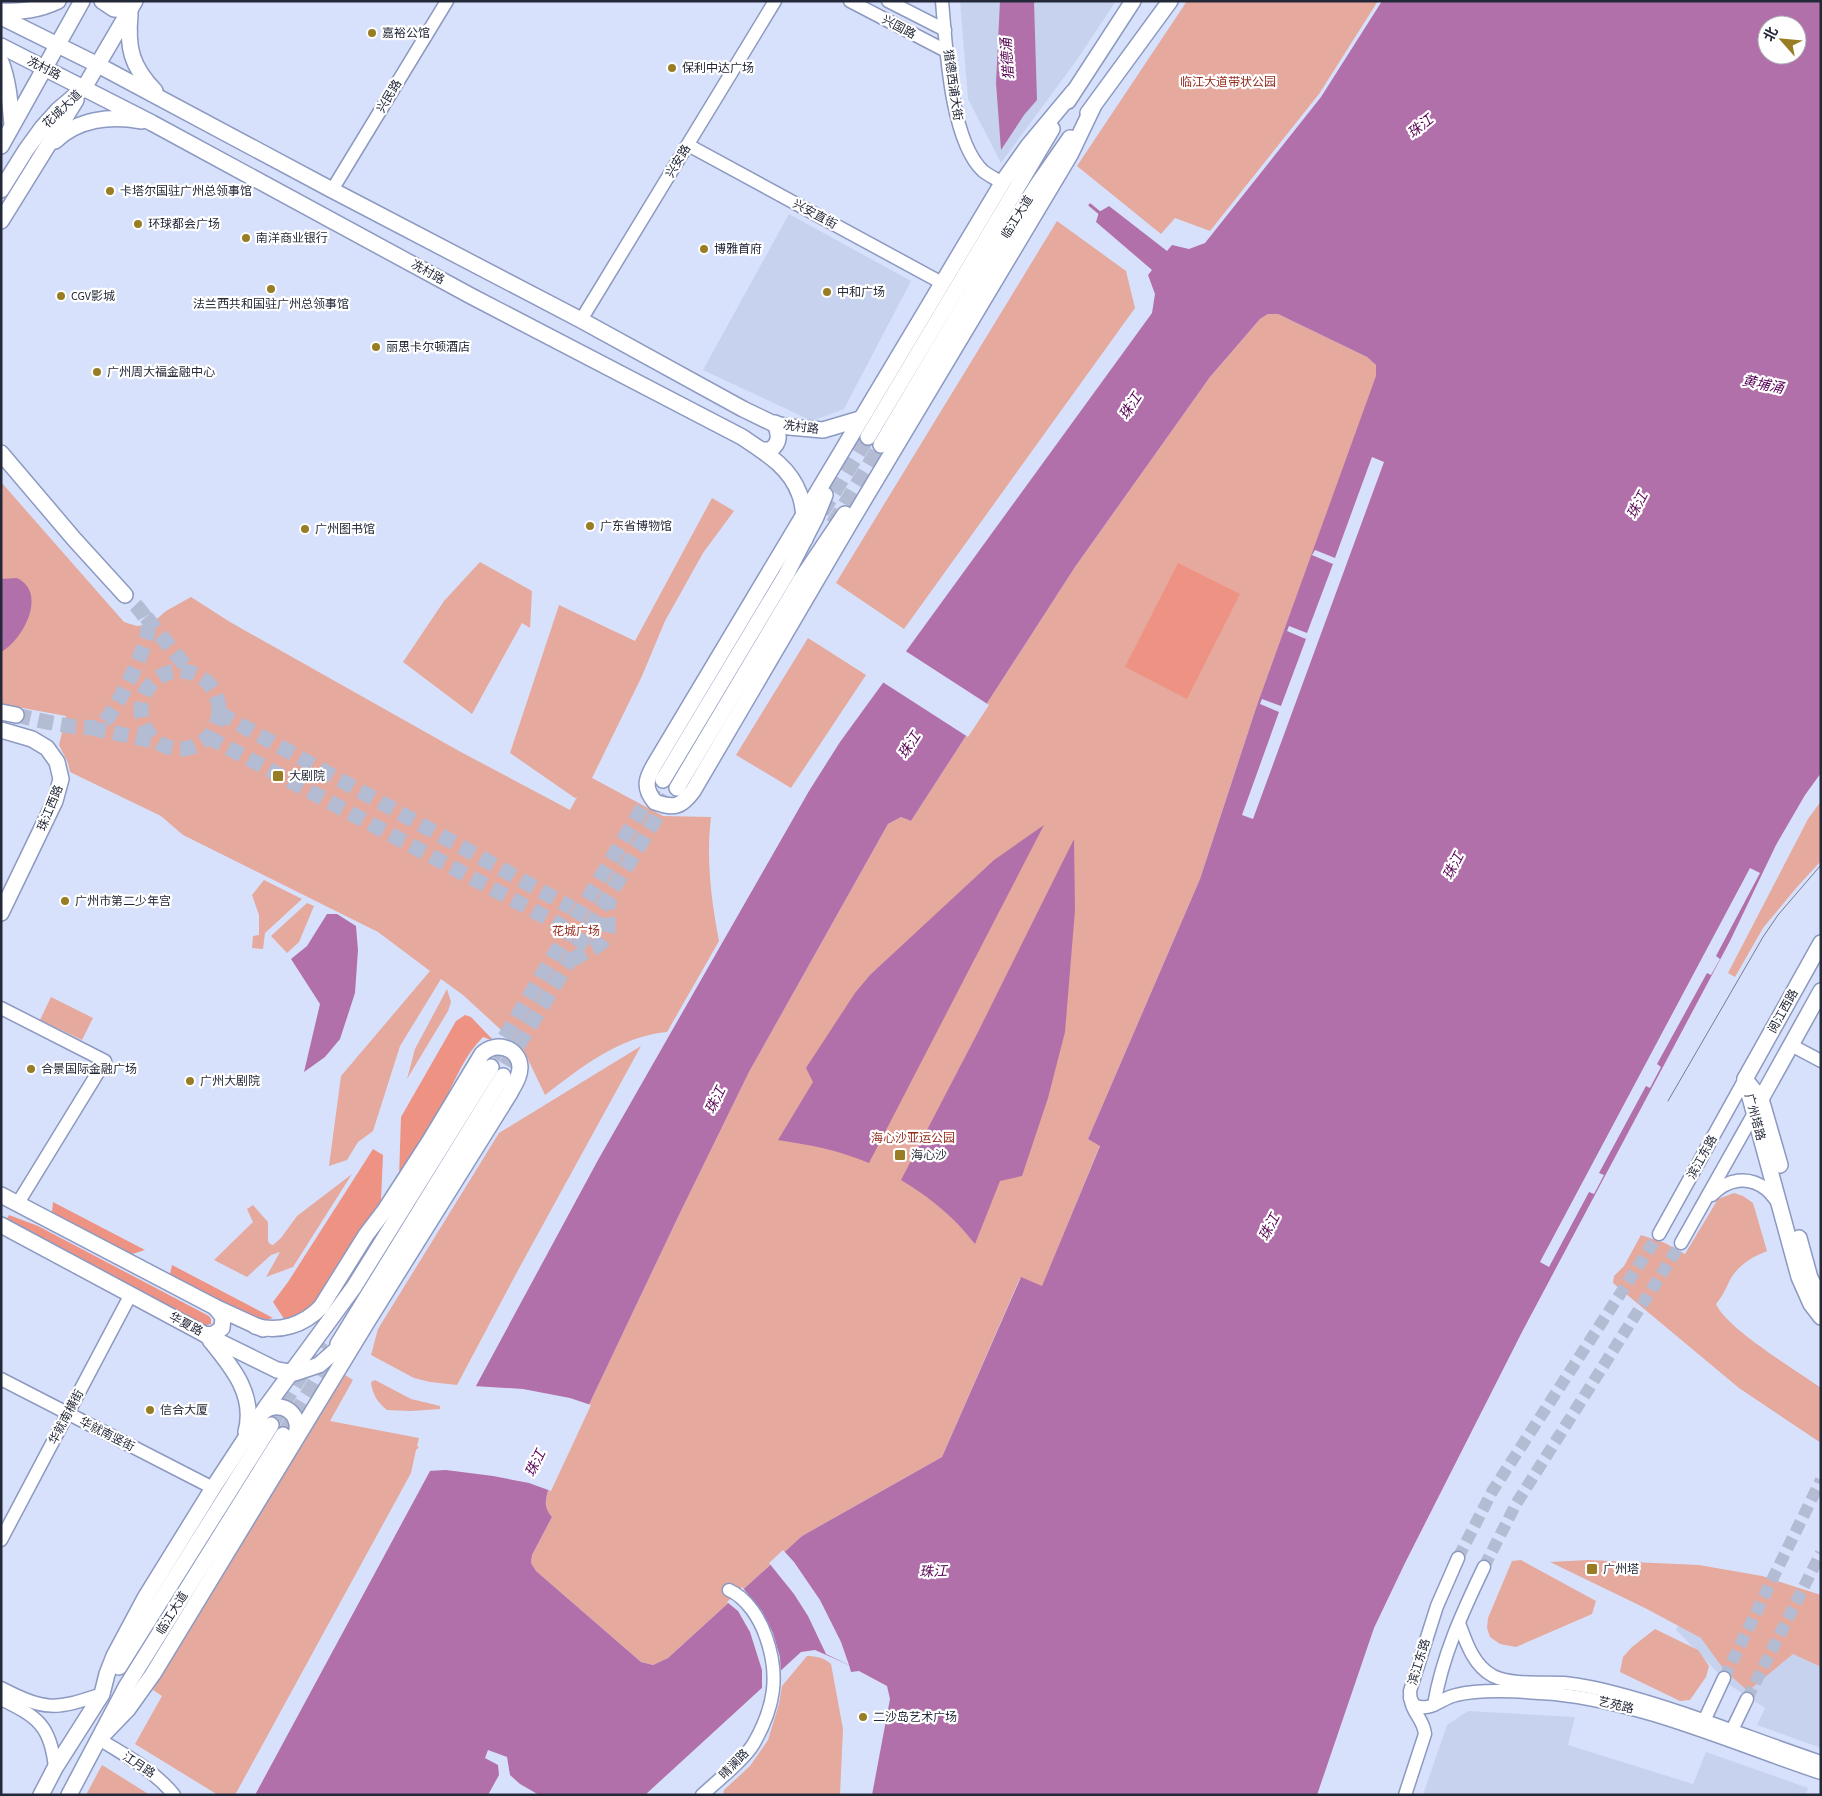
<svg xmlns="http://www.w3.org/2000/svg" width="1822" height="1796" viewBox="0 0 1822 1796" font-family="'Source Sans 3','Noto Sans SC',sans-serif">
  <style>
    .built { fill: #c7d2ee }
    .green { fill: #e5a99d }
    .forest { fill: #ee9383 }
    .water { fill: #b270ab; fill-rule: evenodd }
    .pier { fill: #d8e1fb }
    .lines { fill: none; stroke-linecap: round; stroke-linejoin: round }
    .stream { stroke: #b270ab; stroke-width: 3 }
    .minor-tunnel { stroke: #b4bcd4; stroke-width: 12; stroke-dasharray: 12 6; stroke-linecap: butt }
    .major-tunnel { stroke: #b4bcd4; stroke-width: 15; stroke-dasharray: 15 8; stroke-linecap: butt }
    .minor-casing { stroke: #8c99c1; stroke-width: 15 }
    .major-casing { stroke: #8c99c1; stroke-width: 18 }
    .minor { stroke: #fff; stroke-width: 12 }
    .major { stroke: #fff; stroke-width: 15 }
    .tram { stroke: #757c90; stroke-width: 1 }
    .poi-dot { fill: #987d25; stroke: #fff; stroke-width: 2 }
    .labels { text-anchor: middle; stroke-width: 4.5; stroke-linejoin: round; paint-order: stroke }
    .street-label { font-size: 12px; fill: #242939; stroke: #fff }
    .poi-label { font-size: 12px; fill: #242939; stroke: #fff; text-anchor: start }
    .park-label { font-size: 12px; fill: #962c1f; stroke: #fff }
    .water-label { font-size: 14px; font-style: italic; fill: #590455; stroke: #fff }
  </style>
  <rect width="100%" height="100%" fill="#d8e1fb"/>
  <!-- built -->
  <g class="built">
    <polygon points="960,1 1116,1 1076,61 1001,163 968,99"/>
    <polygon points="789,214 911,281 844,409 812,421 703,370"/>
    <polygon points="1821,1591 1821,1748 1757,1725 1765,1708 1731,1686 1676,1630 1690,1602 1791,1654"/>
    <polygon points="1468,1711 1575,1717 1568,1745 1693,1784 1706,1752 1808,1788 1806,1795 1423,1795 1447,1725"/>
  </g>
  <!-- green -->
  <g class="green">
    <polygon points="1187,1 1378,1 1319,94 1210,231 1175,218 1161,234 1077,166"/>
    <polygon points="1057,221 1126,271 1135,308 904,629 836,583"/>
    <path d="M1268 314H1278L1367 357 1376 365 1377 376 1257 705 1200 879 1088 1139 1100 1145 1042 1287 1020 1278 942 1457 802 1536 668 1658 653 1665 641 1662 536 1571 531 1563 532 1555 552 1517C544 1508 545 1502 548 1491L679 1215 749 1072 888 824 901 817 911 821 1075 567 1210 377 1260 319Z"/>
    <path d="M1 482 124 622 137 626 151 624 166 611 191 597 230 622 459 751 570 810 577 797 575 798 510 753 559 605 635 641 712 498 734 511 703 553 665 621 642 676 592 778 663 816 711 817C706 859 711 899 719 941L667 1032C621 1036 581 1067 545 1095L524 1051 463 995 441 979 400 1046 373 1131 358 1142 347 1160 329 1166 341 1076 430 971 378 932 183 835 161 816 70 772 68 763 59 745 66 716 1 704Z"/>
    <polygon points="480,562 532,591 530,628 522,623 472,714 403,662 444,601"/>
    <polygon points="808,638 866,675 791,788 736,755"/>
    <polygon points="1821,801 1821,861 1797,887 1763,928 1735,977 1728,973 1808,819"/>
    <polygon points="264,880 302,899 265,933 263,949 252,948 253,936 259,935 259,915 252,895"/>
    <polygon points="307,903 314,906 299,942 287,953 271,936"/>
    <polygon points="447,989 451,1002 448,1011 407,1079 415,1049"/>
    <polygon points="51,997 93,1018 82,1040 40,1020"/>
    <polygon points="641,1046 517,1272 457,1385 430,1382 414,1378 371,1355 378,1329 499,1133"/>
    <polygon points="352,1174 293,1267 266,1277 280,1252 271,1255 247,1277 214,1260 253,1222 247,1209 253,1205 268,1222 268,1241 270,1244 273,1245 281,1238 297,1216"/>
    <path d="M1734 1193 1743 1196 1753 1203 1767 1251C1752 1257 1738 1265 1730 1280 1725 1290 1724 1294 1716 1304 1727 1329 1796 1370 1821 1388V1443L1739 1388 1613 1283 1614 1276 1624 1266 1641 1235 1665 1243 1685 1254 1718 1199Z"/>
    <polygon points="345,1375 353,1380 330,1421 419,1438 417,1446 419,1447 416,1450 411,1473 235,1795 218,1795 135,1744 162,1696 153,1690"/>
    <path d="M375 1380 411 1399 440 1406V1409L411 1411 387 1410C378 1403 372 1394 371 1382Z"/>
    <polygon points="1521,1560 1596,1601 1592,1614 1516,1647 1500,1644 1490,1637 1487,1628 1488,1618 1512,1561"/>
    <polygon points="1588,1560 1699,1565 1762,1576 1821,1595 1821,1667 1793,1654 1748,1691 1725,1671 1701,1638 1645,1608 1550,1562"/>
    <polygon points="1655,1629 1698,1650 1709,1666 1706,1677 1690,1700 1680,1701 1620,1672 1623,1657 1632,1647"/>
    <path d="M807 1656C816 1656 825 1658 831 1664L843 1729 840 1795H723L724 1790 750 1766 768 1740 779 1704 782 1686Z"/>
    <polygon points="102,1765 150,1795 86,1795"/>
  </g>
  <!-- forest -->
  <g class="forest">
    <polygon points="1178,563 1240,594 1187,699 1125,667"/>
    <path d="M465 1015 471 1017 494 1041 483 1037C465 1055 456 1078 445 1100 431 1127 414 1152 399 1178L401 1117 456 1021Z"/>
    <polygon points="373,1149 383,1155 381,1200 314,1306 301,1314 286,1322 273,1302 288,1282"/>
    <polygon points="53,1202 145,1250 129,1255 52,1212"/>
    <polygon points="9,1215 38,1226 209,1316 211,1319 211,1324 199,1327 6,1220"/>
    <polygon points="172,1265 273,1318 262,1321 196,1290 175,1279 170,1274"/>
  </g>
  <!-- water -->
  <g class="water">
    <polygon points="1000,1 1034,1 1037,100 1024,115 1001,150 996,83"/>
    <path d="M1382 1H1821V773L1805 795 1776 845 1730 941 1522 1332 1405 1563 1374 1628 1317 1795H872L890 1699 887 1686 859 1671 851 1672 849 1665 815 1650 801 1652 645 1795H539L520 1784 510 1775 507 1757 488 1750 485 1758 498 1765 499 1775 488 1795H255L598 1160 809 791 840 742 1152 313 1155 294 1148 275 1152 270 1096 222 1099 212 1109 206 1167 251 1172 245 1189 249 1205 243 1321 97ZM1767 25H1797V55H1767ZM1268 314H1278L1367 357 1376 365V376L1257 705 1200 879 1088 1139 1100 1146 1042 1286 1021 1277 942 1457 802 1536 668 1658 653 1665 641 1662 536 1571 531 1563 532 1555 552 1517C544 1508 545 1501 548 1491L679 1215 749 1072 888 824 901 817 911 821 1075 567 1210 377 1260 319Z"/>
    <path d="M17 578C48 593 23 640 1 652V579Z"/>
    <path d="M1044 825 869 1163C838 1150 811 1145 778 1140L813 1082 806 1068 855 993 870 975 994 860Z"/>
    <path d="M1074 839 1075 910 1065 1032 1048 1098 1022 1176 1000 1181 975 1244C953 1216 932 1199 901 1180L977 1034Z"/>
    <polygon points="327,914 337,914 356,926 358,950 355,993 340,1039 325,1057 304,1072 320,1004 291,959 307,946"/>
  </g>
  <!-- pier -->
  <g class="pier">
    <polygon points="1372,457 1384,462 1253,819 1242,815 1279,712 1260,704 1262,699 1281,706 1306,639 1287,631 1289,626 1307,633 1333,564 1312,555 1315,550 1335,558"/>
    <polygon points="904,650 989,705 968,737 881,681"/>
    <polygon points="1750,868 1760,873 1716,956 1720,959 1711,975 1707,973 1657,1064 1661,1067 1650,1088 1646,1086 1599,1173 1604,1175 1594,1194 1589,1192 1549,1267 1540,1262"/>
    <polygon points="473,1386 523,1389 570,1398 591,1405 551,1491 529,1483 493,1476 446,1470 427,1471"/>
    <polygon points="783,1550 794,1562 820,1600 841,1642 849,1665 826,1654 808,1616 794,1594 769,1563"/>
    <polygon points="742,1587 762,1611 773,1633 780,1657 781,1674 762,1691 762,1670 750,1632 738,1611 727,1602"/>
  </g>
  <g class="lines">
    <!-- stream -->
    <polyline class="stream" points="1090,205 1101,214"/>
    <!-- minor-tunnel -->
    <g class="minor-tunnel">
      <polyline points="1458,1558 1493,1490 1659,1234"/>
      <polyline points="1484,1567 1516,1504 1681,1243"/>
      <polyline points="1724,1678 1821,1480"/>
      <polyline points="1747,1699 1821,1553"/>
    </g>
    <!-- major-tunnel -->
    <g class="major-tunnel">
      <polyline points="822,512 868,437"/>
      <polyline points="833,524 881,445"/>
      <polyline points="146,617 190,672"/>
      <circle cx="180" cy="710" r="39"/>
      <polyline points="219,713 572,908"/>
      <path d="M16 715C33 719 85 732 99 726 113 719 149 644 148 628 147 614 134 604 125 595"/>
      <polyline points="91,728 158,742"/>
      <polyline points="208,737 564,927"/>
      <path d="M573 961C582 950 598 950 605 938 613 925 603 911 611 898"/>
      <polyline points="481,1077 667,767"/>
      <polyline points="494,1085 682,775"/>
      <polyline points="271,1425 321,1341"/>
      <polyline points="283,1435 331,1355"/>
    </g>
    <defs>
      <g id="minor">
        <polyline points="850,1 948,52"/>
        <polyline points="888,1 945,30"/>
        <path d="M942 1C946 45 950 140 983 171 988 175 996 179 1002 183"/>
        <polyline points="688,145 942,283"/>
        <polyline points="332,190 447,1"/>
        <polyline points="581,320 775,1"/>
        <polyline points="1,1008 105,1061 18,1203"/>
        <polyline points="1791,1045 1821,1061"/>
        <path d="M1712 1195C1727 1179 1748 1175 1766 1189 1771 1193 1775 1199 1779 1204"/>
        <polyline points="1659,1234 1745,1079"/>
        <polyline points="1681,1243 1757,1108"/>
        <polyline points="1,1379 213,1488"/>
        <polyline points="1,1540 131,1294"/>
        <path d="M1459 1623C1466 1642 1473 1665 1493 1676 1511 1685 1544 1682 1564 1683 1580 1685 1597 1688 1612 1692 1683 1710 1752 1739 1821 1762"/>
        <path d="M1 1688C46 1711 55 1710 102 1694"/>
        <path d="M1410 1698 1414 1705C1430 1713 1441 1698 1456 1695 1484 1688 1527 1692 1555 1694 1647 1704 1733 1744 1821 1773"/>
        <path d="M1 1699C38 1717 51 1726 55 1768"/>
        <path d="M1434 1705C1442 1656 1463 1611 1484 1567"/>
        <polyline points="1704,1721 1724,1678"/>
        <polyline points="1724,1733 1732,1730 1747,1699"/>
        <path d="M99 1739C126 1756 154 1770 174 1795"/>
        <path d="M702 1795C716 1782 745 1759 754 1743 774 1708 780 1676 766 1637 760 1619 747 1598 729 1590"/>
        <path d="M1405 1795 1425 1734C1423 1716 1410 1714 1410 1691L1437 1606 1458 1558"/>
      </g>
      <g id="major">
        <polyline points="102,1 114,9 130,10"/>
        <path d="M1 11C22 12 39 10 58 1"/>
        <path d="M130 14C127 48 131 66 155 91"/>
        <polyline points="1,17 98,65 332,190 581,320 743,409 772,423 789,427 823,430 860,419"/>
        <path d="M1 46 152 123 471 296 742 437C764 452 789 466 799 493 805 506 804 524 805 539"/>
        <path d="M1 62C9 83 10 104 12 125"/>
        <path d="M1073 92 1028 146 1004 180 656 762C647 777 642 787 655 802 674 809 681 807 693 791L850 523 1070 155 1093 107"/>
        <polyline points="1068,101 1133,1"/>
        <polyline points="1088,113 1170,1"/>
        <path d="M55 141C78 119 111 115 141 121"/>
        <polyline points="1,146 82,1"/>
        <polyline points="1,190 26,150 42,128 58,110 84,88 135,1"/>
        <polyline points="1,221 76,100"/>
        <polyline points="868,437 1052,129"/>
        <polyline points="881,445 1006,234 1038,184 1070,138"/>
        <path d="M762 450H770C781 443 779 434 775 423"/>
        <polyline points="1,453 74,539 125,595"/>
        <polyline points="1,712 16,715"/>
        <polyline points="1,730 32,739 47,748 57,762 61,779 55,801 1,913"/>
        <polyline points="663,780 786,575 816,517 825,495"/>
        <polyline points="677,788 800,581 845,514"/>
        <polyline points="1745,1079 1799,1277 1811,1304 1821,1317"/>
        <polyline points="1745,1079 1821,943"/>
        <polyline points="1748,1083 1761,1099 1780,1165"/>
        <polyline points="1761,1099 1821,991"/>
        <polyline points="1,1195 215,1307 263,1329"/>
        <polyline points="1,1225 206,1335 277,1370 295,1373 319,1365 351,1337"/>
        <polyline points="1799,1238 1810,1278 1821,1298"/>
        <polyline points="206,1335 214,1334 222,1328 223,1317 215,1307"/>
        <path d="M210 1340C232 1367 256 1395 246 1432"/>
        <polyline points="338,1344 503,1076"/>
        <path d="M262 1413C274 1401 294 1407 297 1424 298 1429 296 1434 294 1440"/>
        <polyline points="119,1667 271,1425"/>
        <path d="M99 1739 128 1709 153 1674 367 1322 510 1093C514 1085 520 1077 520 1067 519 1047 495 1041 482 1054L429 1142 385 1210 366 1235 321 1307C304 1325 279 1333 255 1326"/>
        <polyline points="41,1795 55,1768 102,1694 107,1674 114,1656 145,1598 213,1488 266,1407 354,1287 491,1067"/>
        <polyline points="69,1795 126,1687 283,1435"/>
      </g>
    </defs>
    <!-- minor casing -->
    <use href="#minor" class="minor-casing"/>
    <!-- major casing -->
    <use href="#major" class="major-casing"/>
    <!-- minor -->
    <use href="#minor" class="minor"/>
    <!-- major -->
    <use href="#major" class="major"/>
    <!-- tram -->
    <polyline class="tram" points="1668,1101 1763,937 1778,915 1821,865"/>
  </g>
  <!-- markers -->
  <g class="poi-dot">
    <circle cx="372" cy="33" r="5"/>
    <circle cx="672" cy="68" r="5"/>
    <circle cx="110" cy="191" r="5"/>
    <circle cx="138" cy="224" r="5"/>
    <circle cx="246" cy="238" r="5"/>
    <circle cx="704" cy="249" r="5"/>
    <circle cx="271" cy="289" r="5"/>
    <circle cx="827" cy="292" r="5"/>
    <circle cx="61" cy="296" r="5"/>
    <circle cx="376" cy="347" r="5"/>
    <circle cx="97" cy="372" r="5"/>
    <circle cx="590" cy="526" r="5"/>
    <circle cx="305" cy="529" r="5"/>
    <rect x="272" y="770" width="12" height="12" rx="2.5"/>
    <circle cx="65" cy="901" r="5"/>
    <circle cx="31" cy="1069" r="5"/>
    <circle cx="190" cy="1081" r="5"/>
    <rect x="894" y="1149" width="12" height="12" rx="2.5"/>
    <circle cx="150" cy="1410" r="5"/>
    <rect x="1586" y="1563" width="12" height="12" rx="2.5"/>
    <circle cx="863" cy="1717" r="5"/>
  </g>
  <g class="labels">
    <!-- street labels -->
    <g class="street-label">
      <text transform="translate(899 27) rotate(28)" y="4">兴国路</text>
      <text transform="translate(44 68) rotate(27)" y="4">冼村路</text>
      <text transform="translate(953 85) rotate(82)" y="4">猎德西浦大街</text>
      <text transform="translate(389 96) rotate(-59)" y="4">兴民路</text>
      <text transform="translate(62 109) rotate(-44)" y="4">花城大道</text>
      <text transform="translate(678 161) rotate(-59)" y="4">兴安路</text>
      <text transform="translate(815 214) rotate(28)" y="4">兴安直街</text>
      <text transform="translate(1017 217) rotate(-58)" y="4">临江大道</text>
      <text transform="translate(428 272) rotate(29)" y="4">冼村路</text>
      <text transform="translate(801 427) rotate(7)" y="4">冼村路</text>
      <text transform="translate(50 808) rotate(-68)" y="4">珠江西路</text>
      <text transform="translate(1783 1011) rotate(-61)" y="4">阅江西路</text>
      <text transform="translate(1755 1117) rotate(75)" y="4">广州塔路</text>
      <text transform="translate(1702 1157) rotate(-61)" y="4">滨江东路</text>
      <text transform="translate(186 1324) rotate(28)" y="4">华夏路</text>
      <text transform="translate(66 1417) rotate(-62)" y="4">华就南横街</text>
      <text transform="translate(107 1434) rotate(27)" y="4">华就南竖街</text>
      <text transform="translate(172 1613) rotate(-58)" y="4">临江大道</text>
      <text transform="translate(1419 1662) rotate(-73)" y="4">滨江东路</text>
      <text transform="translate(1616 1705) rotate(13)" y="4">艺苑路</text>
      <text transform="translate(734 1764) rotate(-46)" y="4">晴澜路</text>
      <text transform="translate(139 1765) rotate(33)" y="4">江月路</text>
    </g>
    <!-- poi labels -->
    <g class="poi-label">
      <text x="382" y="37">嘉裕公馆</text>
      <text x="682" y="72">保利中达广场</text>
      <text x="120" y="195">卡塔尔国驻广州总领事馆</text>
      <text x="148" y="228">环球都会广场</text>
      <text x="256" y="242">南洋商业银行</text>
      <text x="714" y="253">博雅首府</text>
      <text x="837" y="296">中和广场</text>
      <text x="71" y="300">CGV影城</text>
      <text x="271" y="308" text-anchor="middle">法兰西共和国驻广州总领事馆</text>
      <text x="386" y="351">丽思卡尔顿酒店</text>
      <text x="107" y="376">广州周大福金融中心</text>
      <text x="600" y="530">广东省博物馆</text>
      <text x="315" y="533">广州图书馆</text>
      <text x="289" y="780">大剧院</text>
      <text x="75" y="905">广州市第二少年宫</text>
      <text x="41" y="1073">合景国际金融广场</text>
      <text x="200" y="1085">广州大剧院</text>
      <text x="911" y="1159">海心沙</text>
      <text x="160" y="1414">信合大厦</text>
      <text x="1603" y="1573">广州塔</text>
      <text x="873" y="1721">二沙岛艺术广场</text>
    </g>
    <!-- park labels -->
    <g class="park-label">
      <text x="1228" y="86">临江大道带状公园</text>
      <text x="576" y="935">花城广场</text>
      <text x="913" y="1142">海心沙亚运公园</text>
    </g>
    <!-- water labels -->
    <g class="water-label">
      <text transform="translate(1007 59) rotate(-94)" y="5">猎德涌</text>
      <text transform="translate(1420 126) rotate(-39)" y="5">珠江</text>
      <text transform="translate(1763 384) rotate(12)" y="5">黄埔涌</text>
      <text transform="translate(1130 406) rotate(-57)" y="5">珠江</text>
      <text transform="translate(1637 505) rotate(-63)" y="5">珠江</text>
      <text transform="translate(909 745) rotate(-57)" y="5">珠江</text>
      <text transform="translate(1453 866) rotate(-63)" y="5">珠江</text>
      <text transform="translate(715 1100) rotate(-64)" y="5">珠江</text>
      <text transform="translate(1269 1227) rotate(-63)" y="5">珠江</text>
      <text transform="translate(535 1463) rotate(-64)" y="5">珠江</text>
      <text transform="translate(933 1571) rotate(-2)" y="5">珠江</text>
    </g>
  </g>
  <!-- border -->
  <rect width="1822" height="1796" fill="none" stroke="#242939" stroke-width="5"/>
  <!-- north arrow -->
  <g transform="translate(1782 40) rotate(297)"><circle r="24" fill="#ffffff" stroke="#a7a9b0"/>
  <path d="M0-4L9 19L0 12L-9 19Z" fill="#987d25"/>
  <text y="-8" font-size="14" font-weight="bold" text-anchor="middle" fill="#242939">北</text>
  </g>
</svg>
